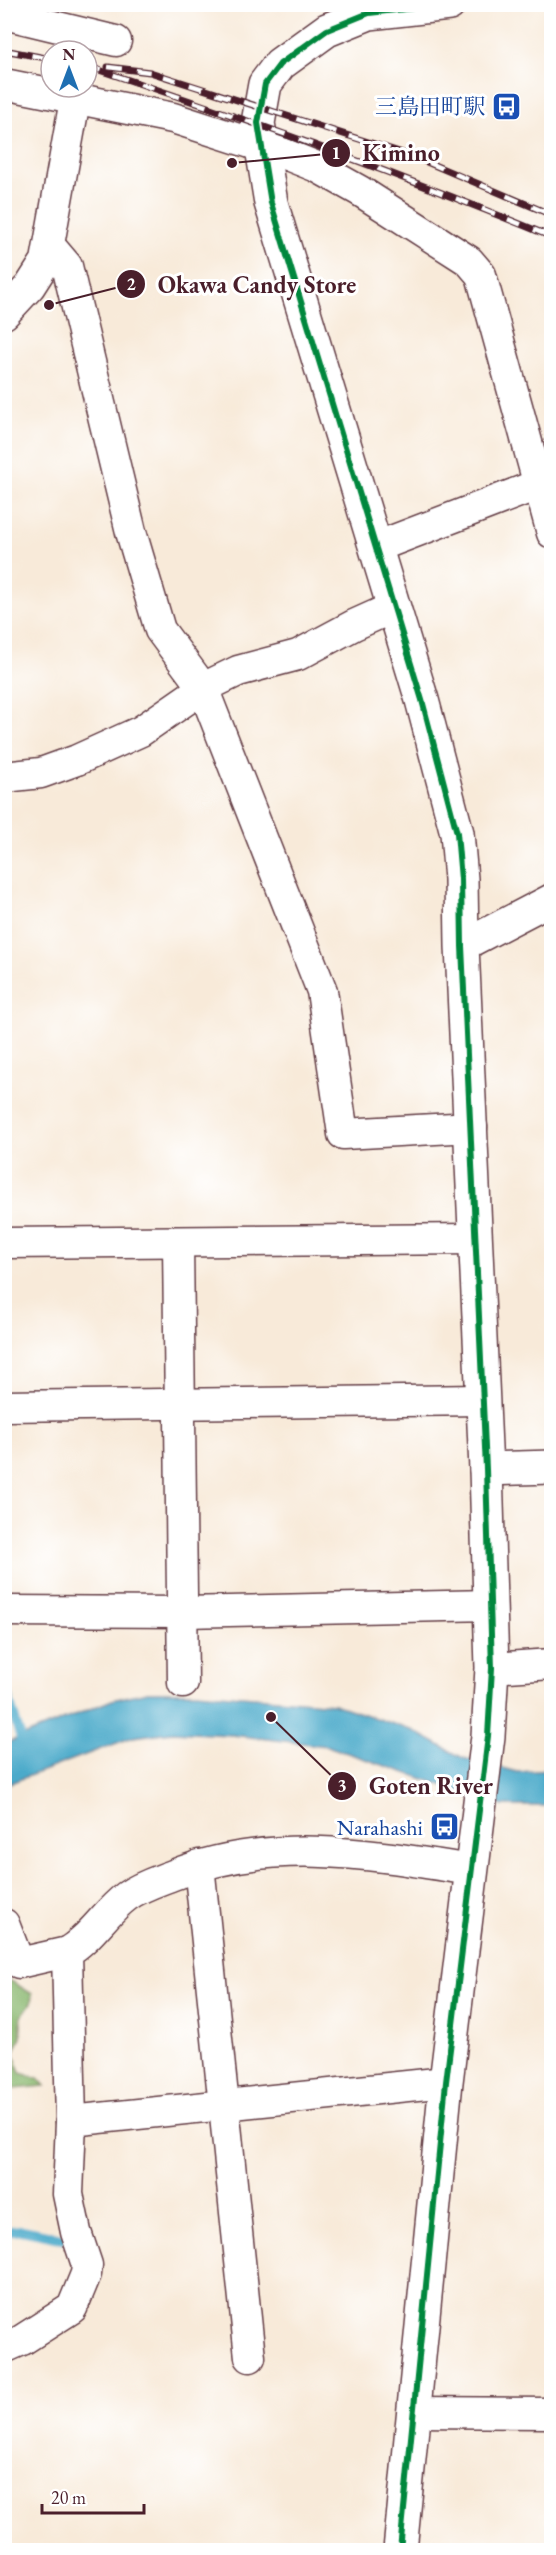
<svg xmlns="http://www.w3.org/2000/svg" width="556" height="2555" viewBox="0 0 556 2555" font-family="'EB Garamond','Noto Serif JP',serif">
  <style>
    .forest { fill: #8ab870; stroke: #6a6c4e; stroke-width: 1.5 }
    .water { fill: #4baaca; stroke: #4a647a; stroke-width: 1.5 }
    .lines { fill: none; stroke-linecap: round; stroke-linejoin: round }
    .stream { stroke: #4baaca; stroke-width: 10 }
    .street-casing { stroke: #643d45; stroke-width: 33 }
    .secondary-casing { stroke: #643d45; stroke-width: 36 }
    .street { stroke: #fff; stroke-width: 30 }
    .secondary { stroke: #fff; stroke-width: 33 }
    .rail-casing { stroke: #4a1f2b; stroke-width: 7 }
    .rail { stroke: #fff; stroke-width: 4.5; stroke-dasharray: 14; stroke-linecap: butt }
    .cycleway-casing { stroke: #fff; stroke-width: 10 }
    .cycleway { stroke: #00873e; stroke-width: 6 }
    .labels { text-anchor: middle; stroke-width: 6; stroke-linejoin: round; paint-order: stroke }
    .transit-label { font-size: 22px; fill: #164399; stroke: #fff; text-anchor: end }
    .leader { fill: none; stroke: #4a1f2b; stroke-width: 2 }
    .callout-dot { fill: #4a1f2b; stroke: #fff; stroke-width: 2 }
    .mark-label { font-size: 18px; text-anchor: middle; font-weight: bold; fill: #fff }
    .callout-label { font-size: 24px; text-anchor: middle; font-weight: bold; fill: #4a1f2b; stroke: #fff; stroke-width: 6; stroke-linejoin: round; paint-order: stroke }
  </style>
  <rect width="100%" height="100%" fill="#fff"/>
  <filter id="ink" filterUnits="userSpaceOnUse"><feTurbulence type="fractalNoise" baseFrequency=".0167" numOctaves="2"/><feDisplacementMap in="SourceGraphic" scale="12" xChannelSelector="R" yChannelSelector="G"/><feConvolveMatrix kernelMatrix="1 2 1 2 8 2 1 2 1" color-interpolation-filters="sRGB"/></filter>
  <filter id="wash" filterUnits="userSpaceOnUse"><feTurbulence type="fractalNoise" baseFrequency=".008" numOctaves="4" result="noise"/><feDisplacementMap in="SourceGraphic" scale="24" xChannelSelector="R" yChannelSelector="G"/><feGaussianBlur stdDeviation="1.35" result="paint"/><feColorMatrix in="noise" values="0 0 0 0 0 0 0 0 0 0 0 0 0 0 0 0 0 1.4 0 .05"/><feComposite in="paint" operator="in"/></filter>
  <g filter="url(#wash)">
    <rect width="100%" height="100%" fill="#f8ead9"/>
    <!-- forest -->
    <polygon class="forest" points="5,1981 11,1981 32,1994 31,2003 21,2017 21,2037 14,2053 20,2073 38,2078 45,2086 5,2090"/>
    <!-- water -->
    <polygon class="water" points="147,1692 197,1692 334,1704 414,1731 463,1758 517,1772 551,1770 551,1806 503,1806 327,1746 232,1735 172,1732 133,1737 5,1785 4,1744 112,1700"/>
    <g class="lines">
      <!-- stream -->
      <g class="stream">
        <polyline points="4,1685 24,1748"/>
        <polyline points="4,2232 22,2230 66,2239"/>
      </g>
    </g>
  </g>
  <g filter="url(#ink)">
    <g class="lines">
      <defs>
        <g id="street">
          <polyline points="4,14 116,41"/>
          <polyline points="4,84 173,118 282,153 317,167 360,191 469,261 481,275 552,533"/>
          <polyline points="50,246 67,266 131,532 160,630 203,688 322,991 343,1134 472,1127"/>
          <polyline points="4,314 30,286 46,261 75,100"/>
          <polyline points="376,547 537,485"/>
          <polyline points="4,777 41,773 77,760 141,731 203,688 238,671 298,655 354,625 394,607"/>
          <polyline points="462,946 552,899"/>
          <polyline points="178,1242 183,1683"/>
          <polyline points="4,1243 475,1239"/>
          <polyline points="4,1406 482,1400"/>
          <polyline points="4,1611 184,1612 490,1605"/>
          <polyline points="492,1668 552,1664"/>
          <polyline points="199,1865 250,2357"/>
          <polyline points="4,1924 19,1963 67,1952"/>
          <polyline points="71,2121 446,2082"/>
          <path d="M4 2348 22 2340 72 2308 86 2274 87 2265 76 2232 68 2194 71 2121 67 1952C91 1938 105 1912 127 1896 141 1886 158 1881 173 1875 270 1836 371 1854 471 1870"/>
          <polyline points="415,2412 552,2413"/>
        </g>
        <g id="secondary">
          <polyline points="486,1469 552,1467"/>
          <polyline points="400,2550 446,2082 488,1736 492,1668 486,1469 462,946 461,879 457,833 422,700 271,203 258,123 265,84 280,64 327,30 369,13 449,4"/>
        </g>
      </defs>
      <!-- street casing -->
      <use href="#street" class="street-casing"/>
      <!-- secondary casing -->
      <use href="#secondary" class="secondary-casing"/>
      <!-- street -->
      <use href="#street" class="street"/>
      <!-- secondary -->
      <use href="#secondary" class="secondary"/>
      <defs>
        <g id="rail">
          <polyline points="4,50 51,59"/>
          <path d="M87 66C244 118 399 174 552 237"/>
          <polyline points="108,67 150,72 415,157 552,215"/>
        </g>
      </defs>
      <!-- rail casing -->
      <use href="#rail" class="rail-casing"/>
      <!-- rail -->
      <use href="#rail" class="rail"/>
      <defs>
        <polyline id="cycleway" points="400,2550 446,2082 488,1736 492,1668 486,1469 462,946 461,879 457,833 422,700 271,203 258,123 265,84 280,64 327,30 369,13 449,4"/>
      </defs>
      <!-- cycleway casing -->
      <use href="#cycleway" class="cycleway-casing"/>
      <!-- cycleway -->
      <use href="#cycleway" class="cycleway"/>
    </g>
  </g>
  <!-- icons -->
  <defs>
    <symbol id="bus-square" viewBox="-11 -11 22 22"><rect x="-9" y="-9" width="18" height="18" rx="4" fill="#1a4fb4" stroke="#fff"/><path d="M-5-6H5V4H4V6H2V4H-2V6H-4V4H-5ZM-3.5-4V0h7V-4ZM-3.5 1.2v1.5H-2V1.2ZM2 1.2v1.5H3.5V1.2Z" fill="#fff"/></symbol>
  </defs>
  <g fill-rule="evenodd">
    <use href="#bus-square" x="490" y="90" width="33" height="33"/>
    <use href="#bus-square" x="428" y="1810" width="33" height="33"/>
  </g>
  <g class="labels">
    <!-- transit labels -->
    <g class="transit-label">
      <text x="485" y="114">三島田町駅</text>
      <text x="423" y="1835">Narahashi</text>
    </g>
  </g>
  <!-- callouts -->
  <path class="leader" d="M232 163L336 153M49 305L131 284M271 1717L342 1786"/>
  <g class="callout-dot">
    <circle cx="232" cy="163" r="6"/>
    <circle cx="49" cy="305" r="6"/>
    <circle cx="271" cy="1717" r="6"/>
    <circle cx="336" cy="153" r="15"/>
    <circle cx="131" cy="284" r="15"/>
    <circle cx="342" cy="1786" r="15"/>
  </g>
  <g class="mark-label">
    <text x="336" y="159">1</text>
    <text x="131" y="290">2</text>
    <text x="342" y="1792">3</text>
  </g>
  <g class="callout-label">
    <text x="401" y="161">Kimino</text>
    <text x="257" y="293">Okawa Candy Store</text>
    <text x="431" y="1794">Goten River</text>
  </g>
  <!-- margin -->
  <rect width="556" height="2555" fill="none" stroke="#fff" stroke-width="24"/>
  <!-- north arrow -->
  <g transform="translate(69 69)"><circle r="28" fill="#ffffff" stroke="#b7a5aa" stroke-width="1.5"/>
  <path d="M0-4.5L10 22L0 15L-10 22Z" fill="#1f6fb2"/>
  <text y="-9" font-size="16" font-weight="bold" text-anchor="middle" fill="#4a1f2b">N</text>
  </g>
  <!-- scale -->
  <path d="M42 2504v9h102v-9" fill="none" stroke="#4a1f2b" stroke-width="3"/>
  <text x="51" y="2504" font-size="18" fill="#4a1f2b" stroke="#ffffff" stroke-width="4.5" paint-order="stroke">20 m</text>
</svg>
